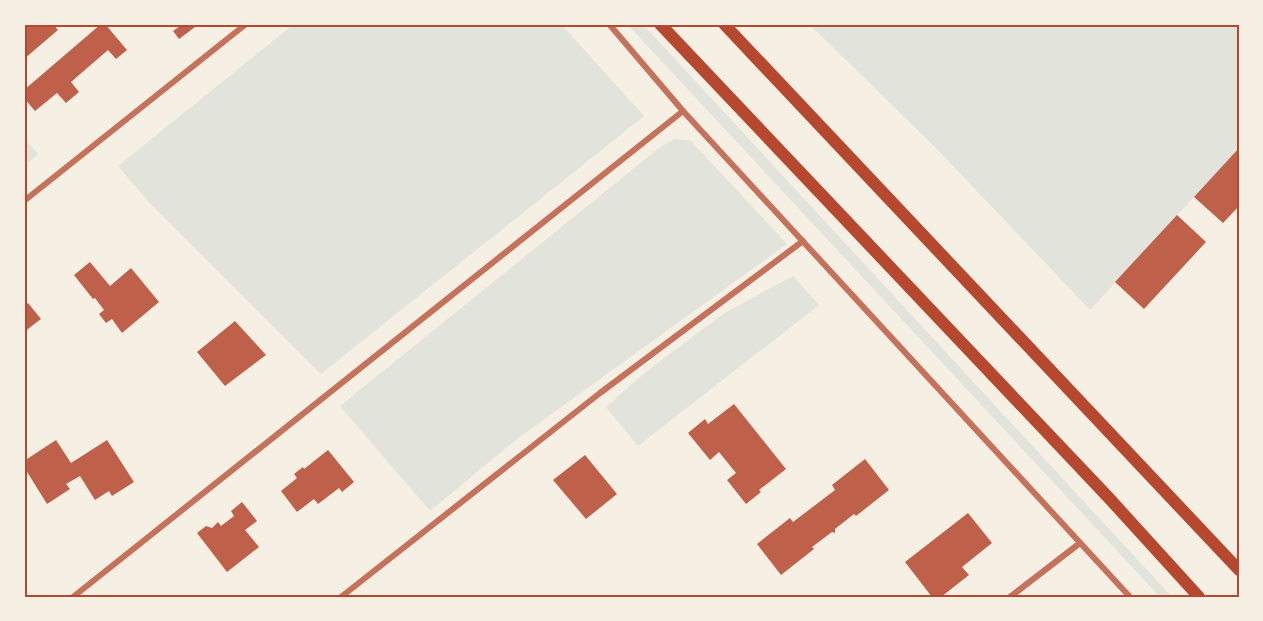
<svg xmlns="http://www.w3.org/2000/svg" width="1263" height="621" viewBox="0 0 1263 621" font-family="'Times New Roman',serif">
  <style>
    .green { fill: #e2e4dc }
    .building { fill: #bf614a }
    .lines { fill: none; stroke-linecap: round; stroke-linejoin: round }
    .minor { stroke: #c5725c; stroke-width: 6 }
    .secondary { stroke: #b5482f; stroke-width: 12 }
    .neatline { fill: none; stroke: #b5482f; stroke-width: 2 }
  </style>
  <rect width="100%" height="100%" fill="#f6efe4"/>
  <!-- green -->
  <g class="green">
    <polygon points="294,24 561,24 644,116 321,374 147,200 118,166"/>
    <polygon points="627,24 641,24 651,33 1172,597 1160,597"/>
    <polygon points="809,24 1239,24 1239,148 1090,310 934,146"/>
    <polygon points="24,137 38,154 24,166"/>
    <polygon points="674,139 690,140 787,244 517,439 430,511 340,406 659,148"/>
    <polygon points="793,276 819,305 638,446 606,407 647,371 723,314"/>
  </g>
  <!-- building -->
  <g class="building">
    <polygon points="24,24 53,24 58,30 24,59"/>
    <polygon points="101,24 105,24 127,50 116,59 108,50 71,82 79,92 66,103 57,93 35,111 24,98 24,90"/>
    <polygon points="183,24 199,24 179,39 173,31"/>
    <polygon points="1239,148 1239,206 1223,223 1194,197"/>
    <polygon points="1177,215 1206,242 1144,309 1115,282"/>
    <polygon points="90,262 110,286 131,268 159,302 122,333 112,319 106,323 99,314 104,310 95,298 93,299 74,275"/>
    <polygon points="28,303 41,319 24,332 24,306"/>
    <polygon points="235,321 266,355 225,386 197,352"/>
    <polygon points="734,404 786,469 759,490 761,492 746,504 727,480 736,473 719,452 710,460 688,433 705,419 708,424"/>
    <polygon points="56,440 71,463 107,440 134,482 112,496 109,491 95,500 80,476 66,484 70,489 47,504 24,467 24,461"/>
    <polygon points="328,450 354,482 342,492 339,488 318,504 314,499 297,512 281,491 297,478 294,474 303,467 304,469"/>
    <polygon points="585,455 617,494 586,519 553,480"/>
    <polygon points="865,459 889,490 856,516 854,514 835,529 835,533 832,532 812,547 814,549 781,575 757,544 790,518 793,522 835,490 832,485"/>
    <polygon points="242,502 257,521 245,530 259,547 227,572 197,533 206,526 212,528 218,522 221,526 234,516 231,511"/>
    <polygon points="968,513 992,543 962,567 969,575 941,597 932,597 905,562"/>
  </g>
  <g class="lines">
    <!-- minor -->
    <g class="minor">
      <polyline points="609,24 683,111 1130,597"/>
      <polyline points="24,201 246,24"/>
      <polyline points="73,597 683,111"/>
      <polyline points="341,597 600,393 803,241"/>
      <polyline points="1010,597 1080,543"/>
    </g>
    <!-- secondary -->
    <g class="secondary">
      <polyline points="660,24 1108,497 1199,597"/>
      <polyline points="724,24 1239,570"/>
    </g>
  </g>
  <!-- border -->
  <rect width="1263" height="621" fill="none" stroke="#f6efe4" stroke-width="51"/>
  <rect x="26" y="26" width="1212" height="570" class="neatline"/>
</svg>
